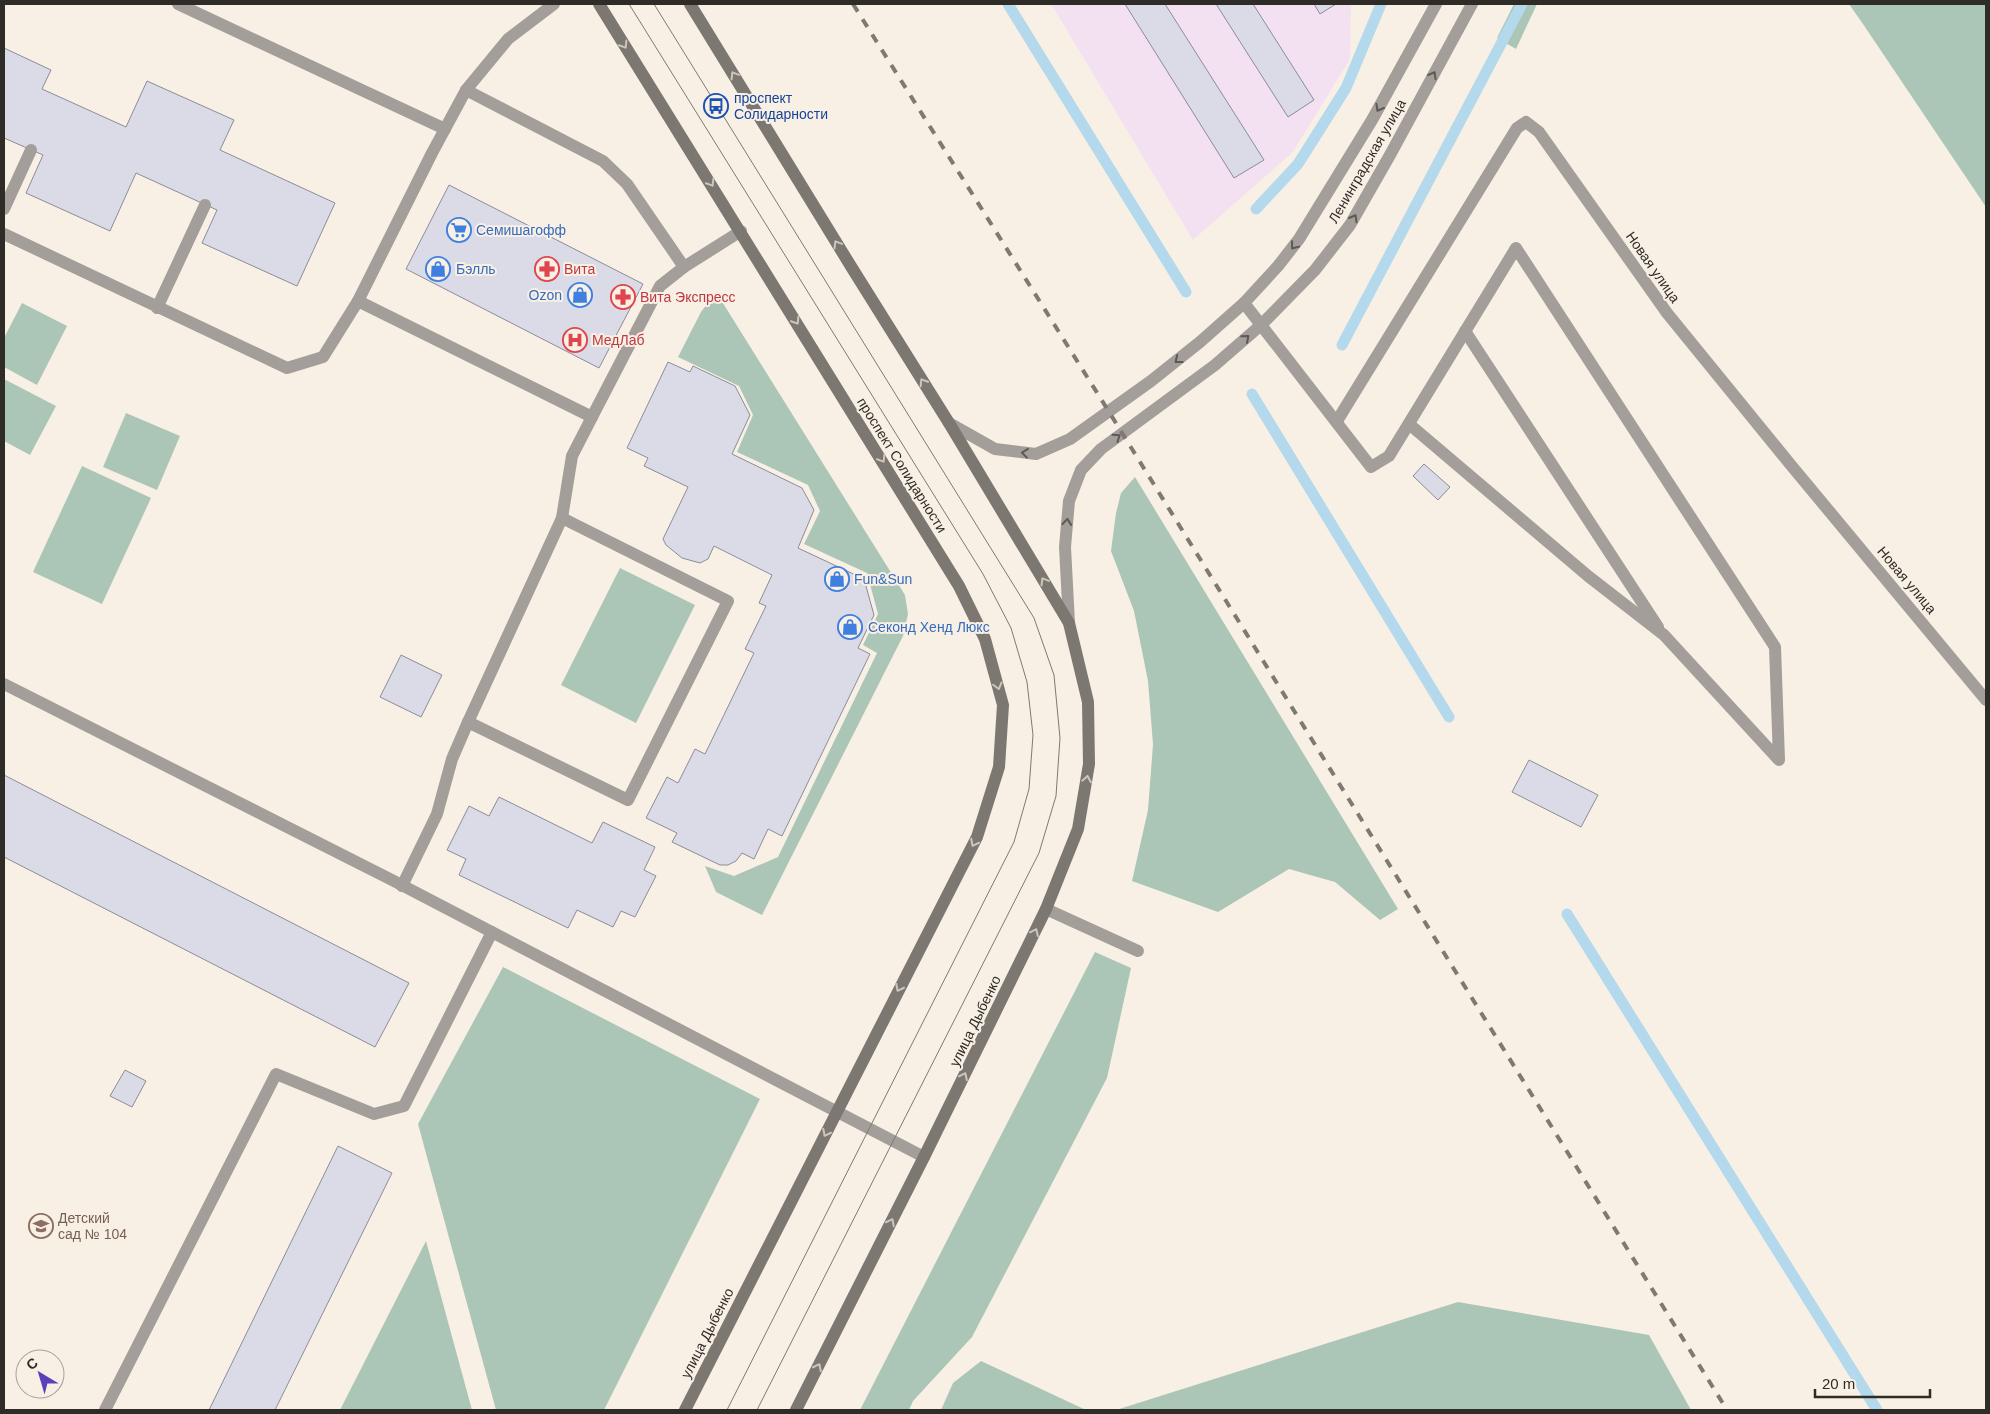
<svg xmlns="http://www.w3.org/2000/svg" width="1990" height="1414" viewBox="0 0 1990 1414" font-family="Helvetica,sans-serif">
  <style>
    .industrial { fill: #f3e1f1 }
    .green { fill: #abc6b7 }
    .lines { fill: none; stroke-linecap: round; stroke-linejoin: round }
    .stream { stroke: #b4d9ec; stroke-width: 11 }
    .building { fill: #dadbe7; stroke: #8c8c98 }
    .service { stroke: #a39e9a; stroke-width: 12 }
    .pedestrian { stroke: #a39e9a; stroke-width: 12 }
    .tertiary { stroke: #a39e9a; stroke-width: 12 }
    .secondary { stroke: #7d7771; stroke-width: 12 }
    .tram { stroke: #7e7972; stroke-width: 1 }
    .rail { stroke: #7e7972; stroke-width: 4; stroke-dasharray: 9 9; stroke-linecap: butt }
    .oneway { stroke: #cdc6bc }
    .oneway2 { stroke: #5d5955 }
    .labels { text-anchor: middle; stroke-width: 4; stroke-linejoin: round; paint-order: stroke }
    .transit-label { font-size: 14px; fill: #164399; stroke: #f8f0e5; text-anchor: start }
    .street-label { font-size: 14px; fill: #2f2b27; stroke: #f8f0e5 }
    .shop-label { font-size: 14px; fill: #366cbe; stroke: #f8f0e5; text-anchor: start }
    .health-label { font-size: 14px; fill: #be3a42; stroke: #f8f0e5; text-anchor: start }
    .education-label { font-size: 14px; fill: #785e54; stroke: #f8f0e5; text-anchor: start }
  </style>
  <rect width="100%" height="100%" fill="#f8f0e5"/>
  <!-- industrial -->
  <polygon class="industrial" points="1051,4 1351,4 1350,59 1293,152 1193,240"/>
  <!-- green -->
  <g class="green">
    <polygon points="1514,4 1537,4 1516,49 1497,38"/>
    <polygon points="1849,4 1986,4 1986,207 1863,24"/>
    <polygon points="716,292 905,595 908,614 903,636 762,915 716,892 705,866 734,876 778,857 877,653 863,645 878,614 867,573 804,544 820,511 808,485 737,452 753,415 739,386 678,357 701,312"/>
    <polygon points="22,303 67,326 37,385 4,367 4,338"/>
    <polygon points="4,379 56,406 30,455 4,441"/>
    <polygon points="126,413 180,436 157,490 103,467"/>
    <polygon points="82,466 151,498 102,604 33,572"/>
    <polygon points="1135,477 1398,909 1380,920 1335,882 1289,869 1218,912 1132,881 1148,810 1153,744 1148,681 1134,611 1111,551 1116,513 1121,493"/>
    <polygon points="620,568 695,605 636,723 561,685"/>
    <polygon points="1095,952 1131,968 1107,1078 972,1337 913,1401 909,1410 860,1410"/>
    <polygon points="503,967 760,1099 604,1410 496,1410 418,1124"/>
    <polygon points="426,1241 472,1410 340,1410"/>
    <polygon points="1458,1302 1649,1335 1691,1410 1116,1410"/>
    <polygon points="981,1361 1086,1410 941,1410 953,1383"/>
  </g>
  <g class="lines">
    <!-- stream -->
    <g class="stream">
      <polyline points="1008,4 1186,292"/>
      <polyline points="1256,209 1298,164 1346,88 1381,4"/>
      <polyline points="1342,345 1522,4"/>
      <polyline points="1252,394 1449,717"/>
      <polyline points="1567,914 1877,1410"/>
    </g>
  </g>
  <!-- building -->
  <g class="building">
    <polygon points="1125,4 1165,4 1264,160 1234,178"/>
    <polygon points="1216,4 1253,4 1314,100 1288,117"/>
    <polygon points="1314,4 1336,4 1320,14"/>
    <polygon points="4,48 51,70 42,89 126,127 147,81 234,120 220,150 335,203 297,286 202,243 217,210 136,173 110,231 26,193 43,155 4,138"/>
    <polygon points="449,185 643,284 599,368 406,269"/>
    <polygon points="668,362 690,372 693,366 735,386 750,415 732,454 802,488 814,510 798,548 864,579 874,615 858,648 870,654 782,836 768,829 754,859 742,853 736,861 728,865 720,865 672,842 677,833 646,818 667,777 678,783 695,749 705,754 754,653 745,649 766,606 759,603 772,575 714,546 708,559 700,563 682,558 666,545 663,539 688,487 644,466 648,458 627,448"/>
    <polygon points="1424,464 1450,487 1438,500 1413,476"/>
    <polygon points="401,655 442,675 421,717 380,697"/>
    <polygon points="1529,760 1598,795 1581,827 1512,792"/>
    <polygon points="4,775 409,983 375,1047 4,857"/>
    <polygon points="499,797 592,843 603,822 655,847 644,870 656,876 635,917 621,911 613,927 577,910 568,928 459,875 466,859 447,850 469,806 489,816"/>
    <polygon points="125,1070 146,1081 132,1107 110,1096"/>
    <polygon points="338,1146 392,1173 275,1410 209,1410"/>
  </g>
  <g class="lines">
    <!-- service -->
    <g class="service">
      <polyline points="178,4 445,129"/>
      <polyline points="554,4 508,39 466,90 432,153 358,301 592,417"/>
      <polyline points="466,90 603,161 627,184 684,267"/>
      <polyline points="4,209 31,150"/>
      <polyline points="4,234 287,368 323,357 358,301"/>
      <polyline points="1244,303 1371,467 1389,456 1516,248 1775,647 1779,760 1664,635 1588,576 1409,424"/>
      <polyline points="157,308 205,205"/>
      <polyline points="1465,331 1658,627"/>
      <polyline points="4,684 392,880 924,1157"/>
      <polyline points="468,722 628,800 728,601 562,518"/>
      <polyline points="402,886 437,814 452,759 468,722 562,518 572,456 592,417 660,286 684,267 741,231"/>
      <polyline points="1046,909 1138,951"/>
      <polyline points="105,1410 276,1074 374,1114 404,1106 492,932"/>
    </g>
    <!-- pedestrian -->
    <polyline class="pedestrian" points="1337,421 1517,128 1526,122 1539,132 1667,313 1790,464 1986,700"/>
    <!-- tertiary -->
    <g class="tertiary">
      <polyline points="949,423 995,449 1036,454 1070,439 1151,381 1200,342 1244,303 1278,266 1299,239 1372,120 1436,4"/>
      <polyline points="1069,623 1065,547 1069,501 1081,470 1101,449 1215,365 1261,325 1315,270 1350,225 1390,155 1472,4"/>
    </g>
    <!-- secondary -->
    <g class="secondary">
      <polyline points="599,4 959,586 985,639 1003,705 999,767 977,837 685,1410"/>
      <polyline points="690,4 852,268 949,423 1069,623 1088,702 1089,764 1078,829 1046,909 924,1157 796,1410"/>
    </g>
    <!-- tram -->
    <g class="tram">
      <polyline points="629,4 983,574 1011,628 1027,682 1033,735 1029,789 1014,842 727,1410"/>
      <polyline points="654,4 1034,618 1054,675 1060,738 1056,796 1039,853 757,1410"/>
    </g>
    <!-- rail -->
    <polyline class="rail" points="853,4 1101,399 1727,1410"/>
  </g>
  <!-- one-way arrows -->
  <defs><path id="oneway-chevron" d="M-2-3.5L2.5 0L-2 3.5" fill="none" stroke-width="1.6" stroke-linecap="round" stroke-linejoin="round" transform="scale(1.25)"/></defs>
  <g class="oneway">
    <use href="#oneway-chevron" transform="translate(624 45) rotate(58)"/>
    <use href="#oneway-chevron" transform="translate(734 75) rotate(-121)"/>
    <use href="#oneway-chevron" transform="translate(711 183) rotate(58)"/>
    <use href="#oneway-chevron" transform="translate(837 244) rotate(-121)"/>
    <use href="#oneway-chevron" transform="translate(796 321) rotate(58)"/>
    <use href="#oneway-chevron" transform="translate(923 382) rotate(-122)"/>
    <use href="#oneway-chevron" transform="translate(882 459) rotate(58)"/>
    <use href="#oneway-chevron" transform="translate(1044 581) rotate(-121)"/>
    <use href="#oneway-chevron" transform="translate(998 686) rotate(75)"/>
    <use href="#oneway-chevron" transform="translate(1087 779) rotate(-80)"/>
    <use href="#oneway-chevron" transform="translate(974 843) rotate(117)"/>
    <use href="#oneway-chevron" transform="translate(1035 932) rotate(-64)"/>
    <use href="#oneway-chevron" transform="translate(899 988) rotate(117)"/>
    <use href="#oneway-chevron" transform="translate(964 1076) rotate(-64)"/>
    <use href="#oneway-chevron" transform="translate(826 1133) rotate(117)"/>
    <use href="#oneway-chevron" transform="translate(891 1222) rotate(-63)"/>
    <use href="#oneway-chevron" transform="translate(818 1367) rotate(-63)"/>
  </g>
  <g class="oneway2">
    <use href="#oneway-chevron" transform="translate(1433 75) rotate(-61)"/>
    <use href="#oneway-chevron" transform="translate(1379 108) rotate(119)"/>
    <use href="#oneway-chevron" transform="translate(1354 218) rotate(-60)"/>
    <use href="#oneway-chevron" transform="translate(1294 246) rotate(127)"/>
    <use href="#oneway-chevron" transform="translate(1246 338) rotate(-41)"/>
    <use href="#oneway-chevron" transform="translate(1178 360) rotate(142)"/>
    <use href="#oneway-chevron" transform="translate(1117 437) rotate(-35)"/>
    <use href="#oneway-chevron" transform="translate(1025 453) rotate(-173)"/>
    <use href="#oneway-chevron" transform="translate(1067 522) rotate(-85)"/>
  </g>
  <!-- icons -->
  <defs>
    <symbol id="bus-ring" viewBox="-11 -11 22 22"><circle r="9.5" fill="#f8f0e5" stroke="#1a4fb4" stroke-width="1.5"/><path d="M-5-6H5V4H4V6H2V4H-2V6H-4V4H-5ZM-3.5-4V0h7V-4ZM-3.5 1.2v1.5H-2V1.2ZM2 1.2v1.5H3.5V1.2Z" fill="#1a4fb4"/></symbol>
    <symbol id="supermarket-ring" viewBox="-11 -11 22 22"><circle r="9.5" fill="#f8f0e5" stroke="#3f7fe0" stroke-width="1.5"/><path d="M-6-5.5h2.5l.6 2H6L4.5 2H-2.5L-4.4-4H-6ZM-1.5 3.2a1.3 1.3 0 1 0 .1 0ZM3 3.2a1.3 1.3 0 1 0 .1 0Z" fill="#3f7fe0"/></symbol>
    <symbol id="shop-ring" viewBox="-11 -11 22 22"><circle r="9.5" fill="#f8f0e5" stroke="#3f7fe0" stroke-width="1.5"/><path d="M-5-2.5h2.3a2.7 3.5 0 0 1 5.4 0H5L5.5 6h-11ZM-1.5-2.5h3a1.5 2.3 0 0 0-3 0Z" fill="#3f7fe0"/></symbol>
    <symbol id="pharmacy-ring" viewBox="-11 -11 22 22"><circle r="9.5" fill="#f8f0e5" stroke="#e0444e" stroke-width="1.5"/><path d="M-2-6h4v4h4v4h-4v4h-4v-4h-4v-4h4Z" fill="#e0444e"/></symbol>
    <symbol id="hospital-ring" viewBox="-11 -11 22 22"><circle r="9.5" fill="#f8f0e5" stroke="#e0444e" stroke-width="1.5"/><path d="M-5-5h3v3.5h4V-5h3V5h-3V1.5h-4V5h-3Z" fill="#e0444e"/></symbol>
    <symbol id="school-ring" viewBox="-11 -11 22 22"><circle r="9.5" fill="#f8f0e5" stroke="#8d6e63" stroke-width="1.5"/><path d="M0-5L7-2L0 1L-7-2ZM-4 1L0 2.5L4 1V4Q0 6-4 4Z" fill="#8d6e63"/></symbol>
  </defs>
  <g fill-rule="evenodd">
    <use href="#bus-ring" x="702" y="92" width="28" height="28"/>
    <use href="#supermarket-ring" x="445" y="216" width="28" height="28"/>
    <use href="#shop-ring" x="424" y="255" width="28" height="28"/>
    <use href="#pharmacy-ring" x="533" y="255" width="28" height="28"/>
    <use href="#shop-ring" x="566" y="281" width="28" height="28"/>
    <use href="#pharmacy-ring" x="609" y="283" width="28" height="28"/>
    <use href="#hospital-ring" x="561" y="326" width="28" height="28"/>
    <use href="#shop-ring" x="823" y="565" width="28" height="28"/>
    <use href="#shop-ring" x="836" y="613" width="28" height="28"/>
    <use href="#school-ring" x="27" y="1212" width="28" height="28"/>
  </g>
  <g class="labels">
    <!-- transit labels -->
    <g class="transit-label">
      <text x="734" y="103">проспект<tspan x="734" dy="16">Солидарности</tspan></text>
    </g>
    <!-- street labels -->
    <g class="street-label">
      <text transform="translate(1367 161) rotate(-60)" y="5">Ленинградская улица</text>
      <text transform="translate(1653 267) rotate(55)" y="5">Новая улица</text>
      <text transform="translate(902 465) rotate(58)" y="5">проспект Солидарности</text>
      <text transform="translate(1907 580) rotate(50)" y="5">Новая улица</text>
      <text transform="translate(975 1021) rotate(-64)" y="5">улица Дыбенко</text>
      <text transform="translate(707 1333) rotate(-63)" y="5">улица Дыбенко</text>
    </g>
    <!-- shop labels -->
    <g class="shop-label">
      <text x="476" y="235">Семишагофф</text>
      <text x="456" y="274">Бэлль</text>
      <text x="562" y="300" text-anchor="end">Ozon</text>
      <text x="854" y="584">Fun&amp;Sun</text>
      <text x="868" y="632">Секонд Хенд Люкс</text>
    </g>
    <!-- health labels -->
    <g class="health-label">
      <text x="564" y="274">Вита</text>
      <text x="640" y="302">Вита Экспресс</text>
      <text x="592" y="345">МедЛаб</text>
    </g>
    <!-- education labels -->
    <g class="education-label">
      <text x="58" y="1223">Детский<tspan x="58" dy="16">сад № 104</tspan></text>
    </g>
  </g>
  <!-- border -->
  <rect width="1990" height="1414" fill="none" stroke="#2f2b27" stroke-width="10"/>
  <!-- north arrow -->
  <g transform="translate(40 1374) rotate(322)"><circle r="24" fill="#f8f0e5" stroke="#a8a199"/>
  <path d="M0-4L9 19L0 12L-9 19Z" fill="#5941b9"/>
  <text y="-8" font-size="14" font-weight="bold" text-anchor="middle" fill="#2f2b27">С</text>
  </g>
  <!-- scale -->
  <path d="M1815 1389v8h115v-8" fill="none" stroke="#2f2b27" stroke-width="2.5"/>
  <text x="1822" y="1389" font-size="15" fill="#2f2b27" stroke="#f8f0e5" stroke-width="4" paint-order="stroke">20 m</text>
</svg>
